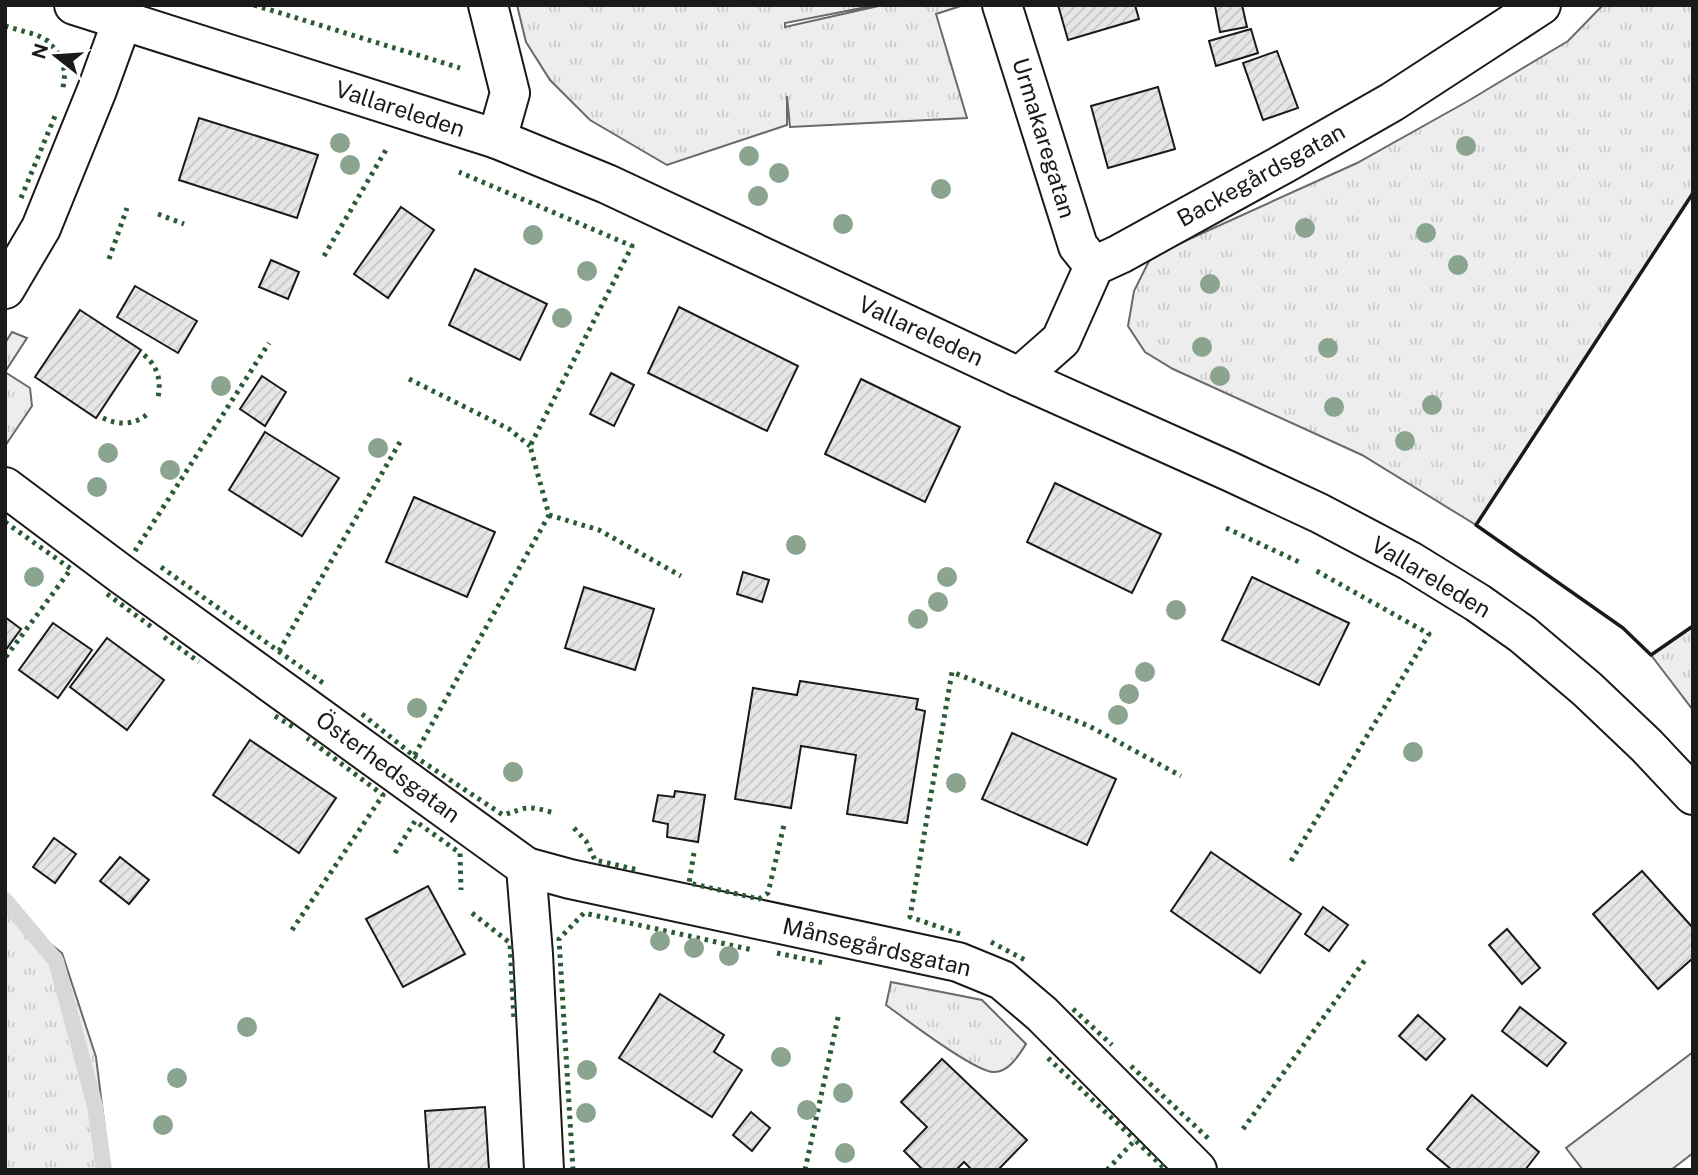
<svg xmlns="http://www.w3.org/2000/svg" width="1698" height="1175" viewBox="0 0 1698 1175" font-family="'Public Sans',sans-serif">
  <style>
    .grass { fill: url(#grass-tufts); stroke: #6a6a6a; stroke-width: 2 }
    .built { fill: #ededed; stroke: #6a6a6a; stroke-width: 2 }
    .lines { fill: none; stroke-linecap: round; stroke-linejoin: round }
    .stream { stroke: #d7d7d7; stroke-width: 16 }
    .building { fill: url(#building-hatch); stroke: #1a1a1a; stroke-width: 2 }
    .minor-casing { stroke: #1a1a1a; stroke-width: 42 }
    .minor { stroke: #fff; stroke-width: 38 }
    .hedge { stroke: #2b5a34; stroke-width: 5; stroke-dasharray: 3.5 5; stroke-linecap: butt }
    .wall { stroke: #1a1a1a; stroke-width: 3.5 }
    .tree { fill: #8aa48f }
    .labels { text-anchor: middle; stroke-width: 5; stroke-linejoin: round; paint-order: stroke }
    .street-label { font-size: 23px; fill: #1a1a1a; stroke: #fff }
  </style>
  <defs>
    <pattern id="grass-tufts" width="24" height="20" patternUnits="userSpaceOnUse" patternTransform="scale(1.75)"><rect width="24" height="20" fill="#ededed"/><path d="M3 7l-1-3M5 7V3M7 7l1-3M15 17l-1-3M17 17v-4M19 17l1-3" fill="none" stroke="#cbcbcb"/></pattern>
    <pattern id="building-hatch" width="6" height="6" patternUnits="userSpaceOnUse" patternTransform="scale(1.75)"><rect width="6" height="6" fill="#e6e6e6"/><path d="M-1 1l2-2M0 6l6-6M5 7l2-2" fill="none" stroke="#c5c5c5"/></pattern>
  </defs>
  <rect width="100%" height="100%" fill="#fff"/>
  <!-- grass -->
  <g class="grass">
    <polygon points="517,5 877,5 785,23 785,27 883,5 964,5 936,14 967,118 790,127 787,96 787,125 667,165 590,120 550,80 526,42"/>
    <polygon points="1603,5 1693,5 1693,193 1476,525 1362,455 1173,369 1145,352 1128,326 1134,291 1149,261 1174,246 1357,163 1468,101 1568,41"/>
    <polygon points="12,332 27,338 5,372 30,388 32,406 5,446 5,343"/>
    <polygon points="1693,626 1693,710 1651,655"/>
    <polygon points="5,908 62,953 96,1057 110,1170 5,1170"/>
    <path d="M891 982 982 1000 1026 1044C1019 1055 1009 1072 994 1072 976 1073 904 1018 886 1005Z"/>
  </g>
  <!-- built -->
  <polygon class="built" points="1693,1052 1693,1153 1671,1170 1583,1170 1566,1148"/>
  <g class="lines">
    <!-- stream -->
    <polyline class="stream" points="5,900 56,961 95,1106 104,1170"/>
  </g>
  <!-- building -->
  <g class="building">
    <polygon points="1058,5 1135,5 1139,19 1068,40"/>
    <polygon points="1242,5 1247,27 1220,32 1215,6"/>
    <polygon points="1251,29 1258,53 1216,66 1209,41"/>
    <polygon points="1277,51 1298,108 1263,120 1243,63"/>
    <polygon points="1158,87 1175,149 1108,168 1091,106"/>
    <polygon points="199,118 318,155 297,218 179,180"/>
    <polygon points="401,207 434,230 388,298 354,274"/>
    <polygon points="271,260 299,272 288,299 259,287"/>
    <polygon points="475,269 547,304 520,360 449,325"/>
    <polygon points="135,286 197,321 178,353 117,317"/>
    <polygon points="679,307 798,366 767,431 648,373"/>
    <polygon points="80,310 141,350 96,418 35,377"/>
    <polygon points="611,373 634,385 614,426 590,414"/>
    <polygon points="262,376 286,392 265,426 240,409"/>
    <polygon points="861,379 960,427 925,502 825,454"/>
    <polygon points="265,432 339,478 302,536 229,490"/>
    <polygon points="1055,483 1161,534 1132,593 1027,542"/>
    <polygon points="414,497 495,532 467,597 386,562"/>
    <polygon points="743,572 769,580 762,602 737,594"/>
    <polygon points="1252,577 1349,623 1319,685 1222,640"/>
    <polygon points="584,587 654,609 635,670 565,648"/>
    <polygon points="5,617 21,629 5,651"/>
    <polygon points="53,623 92,650 58,698 19,670"/>
    <polygon points="107,638 164,680 127,730 70,687"/>
    <polygon points="800,681 918,699 916,709 925,711 907,823 847,814 856,755 801,746 791,808 735,799 753,688 797,695"/>
    <polygon points="1012,733 1116,779 1087,845 982,799"/>
    <polygon points="250,740 336,798 299,853 213,795"/>
    <polygon points="675,791 705,795 698,842 667,837 668,824 653,821 658,795 674,797"/>
    <polygon points="54,838 76,854 55,883 33,867"/>
    <polygon points="1211,852 1301,914 1260,973 1171,911"/>
    <polygon points="120,857 149,880 129,904 100,881"/>
    <polygon points="1642,871 1693,928 1693,958 1658,989 1593,914"/>
    <polygon points="428,886 465,954 403,987 366,919"/>
    <polygon points="1323,907 1348,925 1329,951 1305,934"/>
    <polygon points="1507,929 1540,968 1522,984 1489,945"/>
    <polygon points="660,994 724,1035 714,1052 742,1070 712,1117 619,1058"/>
    <polygon points="1520,1007 1566,1043 1547,1066 1502,1031"/>
    <polygon points="1418,1015 1445,1039 1426,1060 1399,1036"/>
    <polygon points="942,1059 1027,1140 998,1170 972,1170 964,1162 956,1170 923,1170 904,1151 927,1127 901,1102"/>
    <polygon points="1472,1095 1539,1152 1525,1170 1452,1170 1427,1149"/>
    <polygon points="485,1107 489,1170 429,1170 425,1111"/>
    <polygon points="751,1112 770,1128 752,1151 733,1135"/>
  </g>
  <g class="lines">
    <defs>
      <g id="minor">
        <polyline points="74,5 497,139 607,184 1019,377 1231,472 1319,513 1410,561 1478,603 1522,634 1587,689 1647,746 1693,795"/>
        <polyline points="488,5 510,93 497,139"/>
        <polyline points="1002,5 1078,246 1094,266"/>
        <polyline points="5,289 41,228 97,90 122,21"/>
        <polyline points="1019,377 1061,340 1094,266 1120,254 1285,163 1392,102 1541,5"/>
        <polyline points="5,487 121,574 526,867 533,954 544,1170"/>
        <polyline points="526,867 570,879 958,962 1002,980 1042,1014 1197,1170"/>
      </g>
    </defs>
    <!-- minor casing -->
    <use href="#minor" class="minor-casing"/>
    <!-- minor -->
    <use href="#minor" class="minor"/>
    <!-- hedge -->
    <g class="hedge">
      <polyline points="254,5 460,68"/>
      <polyline points="5,26 37,35 48,41 58,53 65,72 63,88"/>
      <polyline points="21,198 55,116"/>
      <polyline points="158,214 184,224"/>
      <polyline points="324,256 387,148"/>
      <polyline points="109,259 127,208"/>
      <path d="M144 355C159 367 162 384 157 401"/>
      <polyline points="409,379 509,429 530,446"/>
      <path d="M103 418C120 426 136 425 150 412"/>
      <polyline points="549,515 599,530 681,576"/>
      <polyline points="5,522 71,569 5,658"/>
      <polyline points="1226,528 1299,562"/>
      <polyline points="135,551 269,343"/>
      <polyline points="161,567 323,683"/>
      <polyline points="107,594 153,628"/>
      <polyline points="164,637 199,662"/>
      <polyline points="279,651 400,442"/>
      <polyline points="362,714 414,756 549,515 530,446 632,246 459,172"/>
      <polyline points="275,716 295,728"/>
      <path d="M414 756 503 815C510 813 515 811 522 809 532 806 543 810 554 813"/>
      <polyline points="574,828 586,841 595,860 638,870"/>
      <polyline points="395,853 415,821 460,853 461,890"/>
      <polyline points="694,853 689,883 759,899 768,893 784,825"/>
      <polyline points="1291,861 1429,634 1313,569"/>
      <polyline points="472,913 510,943 514,1021"/>
      <polyline points="292,930 383,795 307,738"/>
      <polyline points="960,934 910,917 952,672 1089,726 1181,776"/>
      <polyline points="991,942 1025,960"/>
      <polyline points="777,953 824,963"/>
      <polyline points="1073,1009 1112,1045"/>
      <polyline points="1048,1058 1135,1140"/>
      <polyline points="1131,1066 1210,1140"/>
      <polyline points="1243,1129 1365,960"/>
      <polyline points="573,1170 559,939 584,913 753,950"/>
      <polyline points="805,1170 839,1013"/>
      <polyline points="1107,1170 1135,1140 1166,1170"/>
    </g>
    <!-- wall -->
    <polyline class="wall" points="1693,193 1476,525 1623,628 1651,655 1693,626"/>
  </g>
  <!-- trees -->
  <g class="tree">
    <circle cx="340" cy="143" r="10"/>
    <circle cx="1466" cy="146" r="10"/>
    <circle cx="749" cy="156" r="10"/>
    <circle cx="350" cy="165" r="10"/>
    <circle cx="779" cy="173" r="10"/>
    <circle cx="941" cy="189" r="10"/>
    <circle cx="758" cy="196" r="10"/>
    <circle cx="843" cy="224" r="10"/>
    <circle cx="1305" cy="228" r="10"/>
    <circle cx="1426" cy="233" r="10"/>
    <circle cx="533" cy="235" r="10"/>
    <circle cx="1458" cy="265" r="10"/>
    <circle cx="587" cy="271" r="10"/>
    <circle cx="1210" cy="284" r="10"/>
    <circle cx="562" cy="318" r="10"/>
    <circle cx="1202" cy="347" r="10"/>
    <circle cx="1328" cy="348" r="10"/>
    <circle cx="1220" cy="376" r="10"/>
    <circle cx="221" cy="386" r="10"/>
    <circle cx="1432" cy="405" r="10"/>
    <circle cx="1334" cy="407" r="10"/>
    <circle cx="1405" cy="441" r="10"/>
    <circle cx="378" cy="448" r="10"/>
    <circle cx="108" cy="453" r="10"/>
    <circle cx="170" cy="470" r="10"/>
    <circle cx="97" cy="487" r="10"/>
    <circle cx="796" cy="545" r="10"/>
    <circle cx="34" cy="577" r="10"/>
    <circle cx="947" cy="577" r="10"/>
    <circle cx="938" cy="602" r="10"/>
    <circle cx="1176" cy="610" r="10"/>
    <circle cx="918" cy="619" r="10"/>
    <circle cx="1145" cy="672" r="10"/>
    <circle cx="1129" cy="694" r="10"/>
    <circle cx="417" cy="708" r="10"/>
    <circle cx="1118" cy="715" r="10"/>
    <circle cx="1413" cy="752" r="10"/>
    <circle cx="513" cy="772" r="10"/>
    <circle cx="956" cy="783" r="10"/>
    <circle cx="660" cy="941" r="10"/>
    <circle cx="694" cy="948" r="10"/>
    <circle cx="729" cy="956" r="10"/>
    <circle cx="247" cy="1027" r="10"/>
    <circle cx="781" cy="1057" r="10"/>
    <circle cx="587" cy="1070" r="10"/>
    <circle cx="177" cy="1078" r="10"/>
    <circle cx="843" cy="1093" r="10"/>
    <circle cx="807" cy="1110" r="10"/>
    <circle cx="586" cy="1113" r="10"/>
    <circle cx="163" cy="1125" r="10"/>
    <circle cx="845" cy="1153" r="10"/>
  </g>
  <g class="labels">
    <!-- street labels -->
    <g class="street-label">
      <text transform="translate(400 109) rotate(18)" y="8">Vallareleden</text>
      <text transform="translate(1044 138) rotate(73)" y="8">Urmakaregatan</text>
      <text transform="translate(1261 175) rotate(-29)" y="8">Backegårdsgatan</text>
      <text transform="translate(921 331) rotate(25)" y="8">Vallareleden</text>
      <text transform="translate(1431 577) rotate(31)" y="8">Vallareleden</text>
      <text transform="translate(388 767) rotate(36)" y="8">Österhedsgatan</text>
      <text transform="translate(877 947) rotate(13)" y="8">Månsegårdsgatan</text>
    </g>
  </g>
  <!-- border -->
  <rect width="1698" height="1175" fill="none" stroke="#1a1a1a" stroke-width="14"/>
  <!-- north arrow -->
  <g transform="translate(56 56) rotate(287)" stroke="#ffffff" stroke-width="5" paint-order="stroke">
  <path d="M0-5L12 26L0 18L-12 26Z" fill="#1a1a1a"/>
  <text y="-10" font-size="19" font-weight="bold" text-anchor="middle" fill="#1a1a1a">N</text>
  </g>
</svg>
